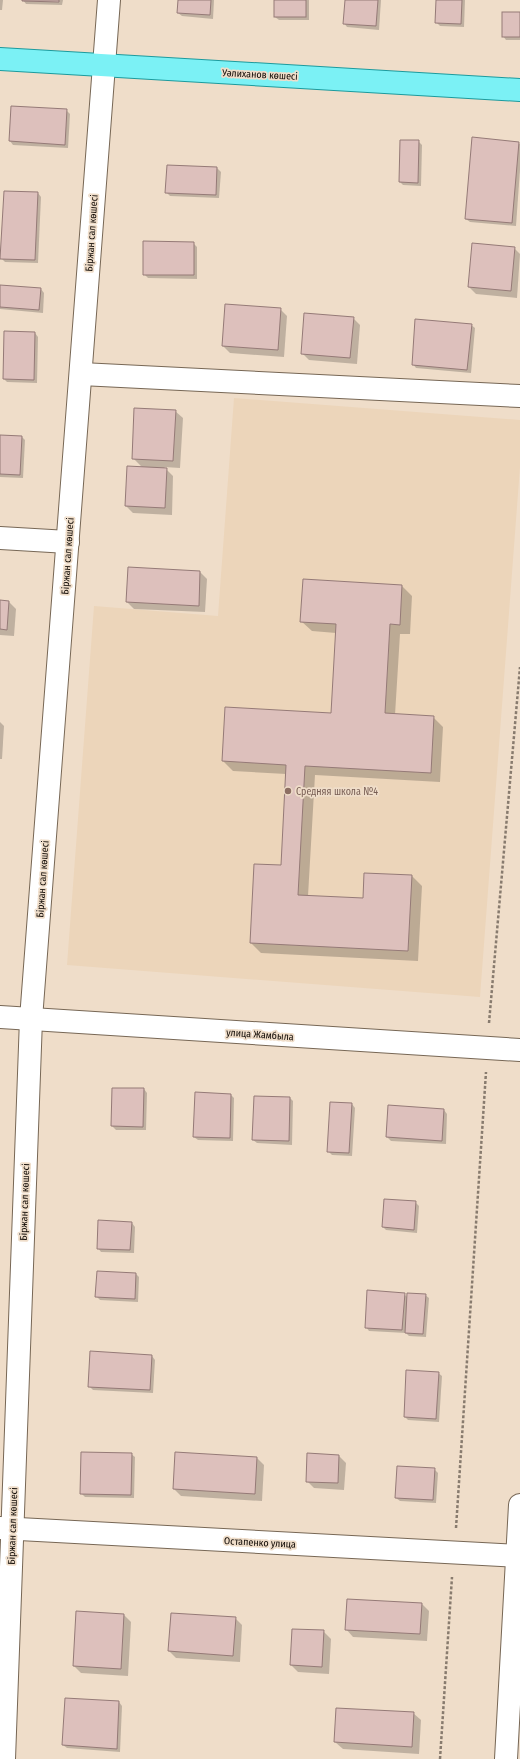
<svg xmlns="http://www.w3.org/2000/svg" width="520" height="1759" viewBox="0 0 520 1759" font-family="'Fira Sans Condensed',sans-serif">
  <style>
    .built { fill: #ecd5ba }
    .shadow { fill: #0003 }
    .building { fill: #ddc0bc; stroke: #957a77 }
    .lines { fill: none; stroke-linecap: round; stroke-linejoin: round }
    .minor-casing { stroke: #776755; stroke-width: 24 }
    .major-casing { stroke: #1c9a9d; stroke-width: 24 }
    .path { stroke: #887b6e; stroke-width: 2.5; stroke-dasharray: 3 2; stroke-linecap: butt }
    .minor { stroke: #fff; stroke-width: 22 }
    .major { stroke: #7bf1f5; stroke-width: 22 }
    .education-dot { fill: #8d6e63; stroke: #efddc9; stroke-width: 1.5 }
    .labels { text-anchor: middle; stroke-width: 3.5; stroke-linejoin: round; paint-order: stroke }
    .street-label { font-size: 10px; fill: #100a05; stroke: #efddc9 }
    .education-label { font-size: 10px; fill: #785e54; stroke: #efddc9; text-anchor: start }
  </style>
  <rect width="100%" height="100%" fill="#efddc9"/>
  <!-- built -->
  <polygon class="built" points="234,398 520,420 520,467 480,997 67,965 94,606 218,616"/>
  <!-- shadow -->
  <g class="shadow">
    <polygon points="0,0 3,0 2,10 0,10"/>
    <polygon points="23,0 63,0 62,5 26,4"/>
    <polygon points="179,0 214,0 213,19 182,16 178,13"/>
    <polygon points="275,0 309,0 309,20 279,20 275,17"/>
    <polygon points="346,0 381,0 379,30 347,27 344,23"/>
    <polygon points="437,0 465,0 464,27 440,26 436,22"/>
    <polygon points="520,13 520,40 506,40 503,36"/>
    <polygon points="12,107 66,110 70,114 68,148 13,145 10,141"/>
    <polygon points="418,141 422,145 421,186 403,185 400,182"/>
    <polygon points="518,143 520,144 520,170 516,226 470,222 466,219"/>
    <polygon points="168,166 217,168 221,172 219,198 170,196 166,192"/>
    <polygon points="38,193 41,197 38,263 5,262 1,258"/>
    <polygon points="193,243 197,247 197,279 148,278 144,274"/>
    <polygon points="514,248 520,254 517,298 476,294 469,287"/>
    <polygon points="0,286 41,289 44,293 43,313 0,309"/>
    <polygon points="280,309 287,316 284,357 230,353 223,346"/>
    <polygon points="353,318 360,325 357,364 309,360 302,353"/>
    <polygon points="471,325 475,328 471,373 416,368 413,364"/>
    <polygon points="35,333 38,337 37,383 7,382 4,379"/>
    <polygon points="175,411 183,418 180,468 164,467 173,476 172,515 133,513 126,506 142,467 133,458"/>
    <polygon points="0,436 21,436 25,440 23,478 0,477"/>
    <polygon points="200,572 207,579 205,612 134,609 127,602"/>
    <polygon points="402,586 412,596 410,634 400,634 395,715 433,717 443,727 440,782 315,775 308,896 364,900 412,876 422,886 418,961 261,953 251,943 282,866 286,774 233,771 223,761 332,714 336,633 312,631 301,621"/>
    <polygon points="0,601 9,602 16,609 14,636 0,635"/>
    <polygon points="0,722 4,726 2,759 0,759"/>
    <polygon points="113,1089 144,1089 147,1093 146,1130 116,1130 112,1126"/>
    <polygon points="231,1095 234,1098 233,1141 198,1140 194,1137"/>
    <polygon points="290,1098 293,1101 292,1145 257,1143 253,1140"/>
    <polygon points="352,1104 355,1108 352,1156 332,1155 328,1151"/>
    <polygon points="444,1110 447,1114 446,1144 391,1141 387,1137"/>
    <polygon points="415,1202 419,1206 417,1233 386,1230 383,1227"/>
    <polygon points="132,1223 135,1227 134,1253 101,1252 98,1248"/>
    <polygon points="136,1274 139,1277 138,1302 100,1300 96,1296"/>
    <polygon points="404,1294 407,1297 425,1295 429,1298 426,1337 409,1336 406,1333 369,1331 366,1327"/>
    <polygon points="152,1356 155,1360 153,1393 93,1390 89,1386"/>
    <polygon points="438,1373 442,1376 439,1422 408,1420 405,1417"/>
    <polygon points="131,1454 135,1457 134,1498 85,1497 81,1493"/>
    <polygon points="339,1456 346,1463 344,1490 314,1488 307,1481"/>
    <polygon points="257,1458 264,1465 262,1501 181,1496 174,1489"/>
    <polygon points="434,1469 438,1473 436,1503 400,1501 396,1498"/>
    <polygon points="422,1604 429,1611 427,1641 353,1637 346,1629"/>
    <polygon points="77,1612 124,1615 131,1622 128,1676 81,1673 74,1666"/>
    <polygon points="171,1614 235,1618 242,1625 240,1662 176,1658 169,1651"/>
    <polygon points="323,1631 331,1639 329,1674 298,1672 291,1665"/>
    <polygon points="119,1702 122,1706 120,1752 67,1748 63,1745"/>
    <polygon points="413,1713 421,1720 419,1754 343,1749 335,1742"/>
  </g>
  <!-- building -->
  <g class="building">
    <polygon points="22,0 59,0 59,2 22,1"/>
    <polygon points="178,0 211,0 210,15 177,13"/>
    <rect x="274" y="0" width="32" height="17"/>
    <polygon points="345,0 378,0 376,26 343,24"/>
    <polygon points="436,0 462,0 461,24 435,23"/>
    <rect x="502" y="12" width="18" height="25"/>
    <polygon points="11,106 67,109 65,145 9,141"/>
    <polygon points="472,137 519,142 512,223 465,219"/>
    <polygon points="400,140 419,140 418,183 399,182"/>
    <polygon points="167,165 217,167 216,195 165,193"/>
    <polygon points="4,191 38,192 35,260 0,259"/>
    <polygon points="143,241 194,242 194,275 143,275"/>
    <polygon points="472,243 515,247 511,291 468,287"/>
    <polygon points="0,285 41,288 39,310 0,307"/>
    <polygon points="225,304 281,308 278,350 222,346"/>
    <polygon points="304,313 354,317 350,358 301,354"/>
    <polygon points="415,319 472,324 467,370 412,365"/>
    <polygon points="4,331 35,332 34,380 3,379"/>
    <polygon points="134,408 176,410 173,461 132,459"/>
    <polygon points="0,435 22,436 20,475 0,474"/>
    <polygon points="127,466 167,468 165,508 125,506"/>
    <polygon points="128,567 200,571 199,606 126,602"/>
    <polygon points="303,579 402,585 400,625 390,624 385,713 434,716 431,773 305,766 298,895 363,898 364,873 412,875 408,951 250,943 254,864 281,865 286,765 222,761 225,707 331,713 336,624 300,622"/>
    <polygon points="0,600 9,601 7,630 0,629"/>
    <polygon points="112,1088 144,1088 143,1127 111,1126"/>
    <polygon points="195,1092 231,1094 230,1138 193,1137"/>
    <polygon points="254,1096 290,1097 289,1141 252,1140"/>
    <polygon points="330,1102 352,1103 349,1153 327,1152"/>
    <polygon points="388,1105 444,1109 442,1141 386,1137"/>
    <polygon points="384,1199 416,1201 414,1230 382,1227"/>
    <polygon points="98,1220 132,1222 130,1250 97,1249"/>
    <polygon points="97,1271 136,1273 135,1299 95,1297"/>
    <polygon points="367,1290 405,1293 402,1330 365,1328"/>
    <polygon points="407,1293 426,1294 423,1334 405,1333"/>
    <polygon points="90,1351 152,1355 150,1390 88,1387"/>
    <polygon points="406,1370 439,1372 436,1419 404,1417"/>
    <polygon points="81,1452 132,1453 131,1495 80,1494"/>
    <polygon points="175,1452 257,1457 255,1494 173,1489"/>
    <polygon points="307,1453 339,1455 338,1483 306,1482"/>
    <polygon points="397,1466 435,1468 433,1500 395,1498"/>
    <polygon points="347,1599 422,1603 420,1634 345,1630"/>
    <polygon points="76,1611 124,1614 121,1669 73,1666"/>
    <polygon points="171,1613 236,1617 233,1656 168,1651"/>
    <polygon points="292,1629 324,1630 322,1667 290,1665"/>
    <polygon points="65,1698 119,1701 117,1749 62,1745"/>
    <polygon points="336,1708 414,1712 412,1747 334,1742"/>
  </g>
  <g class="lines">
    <defs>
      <g id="minor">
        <polyline points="81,374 520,396"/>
        <polyline points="0,538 68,542"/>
        <polyline points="0,1017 520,1050"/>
        <polyline points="0,1528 520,1556"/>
        <polyline points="4,1759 31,1019 109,0"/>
        <polyline points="506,1759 520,1505"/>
      </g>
      <polyline id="major" points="0,59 520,90"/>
    </defs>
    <!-- minor casing -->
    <use href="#minor" class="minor-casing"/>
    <!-- major casing -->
    <use href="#major" class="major-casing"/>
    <!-- path -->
    <g class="path">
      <polyline points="489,1023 520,667"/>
      <polyline points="456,1528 486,1072"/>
      <polyline points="440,1759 452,1577"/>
    </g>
    <!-- minor -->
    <use href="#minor" class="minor"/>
    <!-- major -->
    <use href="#major" class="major"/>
  </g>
  <!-- markers -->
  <circle class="education-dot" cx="288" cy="791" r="4"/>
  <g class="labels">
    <!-- street labels -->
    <g class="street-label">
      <text transform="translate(260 74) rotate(3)" y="4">Уәлиханов көшесі</text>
      <text transform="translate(91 233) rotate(-86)" y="4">Біржан сал көшесі</text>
      <text transform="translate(67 556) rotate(-86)" y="4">Біржан сал көшесі</text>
      <text transform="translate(42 879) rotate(-86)" y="4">Біржан сал көшесі</text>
      <text transform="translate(260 1034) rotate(4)" y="4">улица Жамбыла</text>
      <text transform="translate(24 1202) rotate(-88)" y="4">Біржан сал көшесі</text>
      <text transform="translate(12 1526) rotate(-88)" y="4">Біржан сал көшесі</text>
      <text transform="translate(260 1542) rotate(3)" y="4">Остапенко улица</text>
    </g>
    <!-- education labels -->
    <g class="education-label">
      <text x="296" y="795">Средняя школа №4</text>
    </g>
  </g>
</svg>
